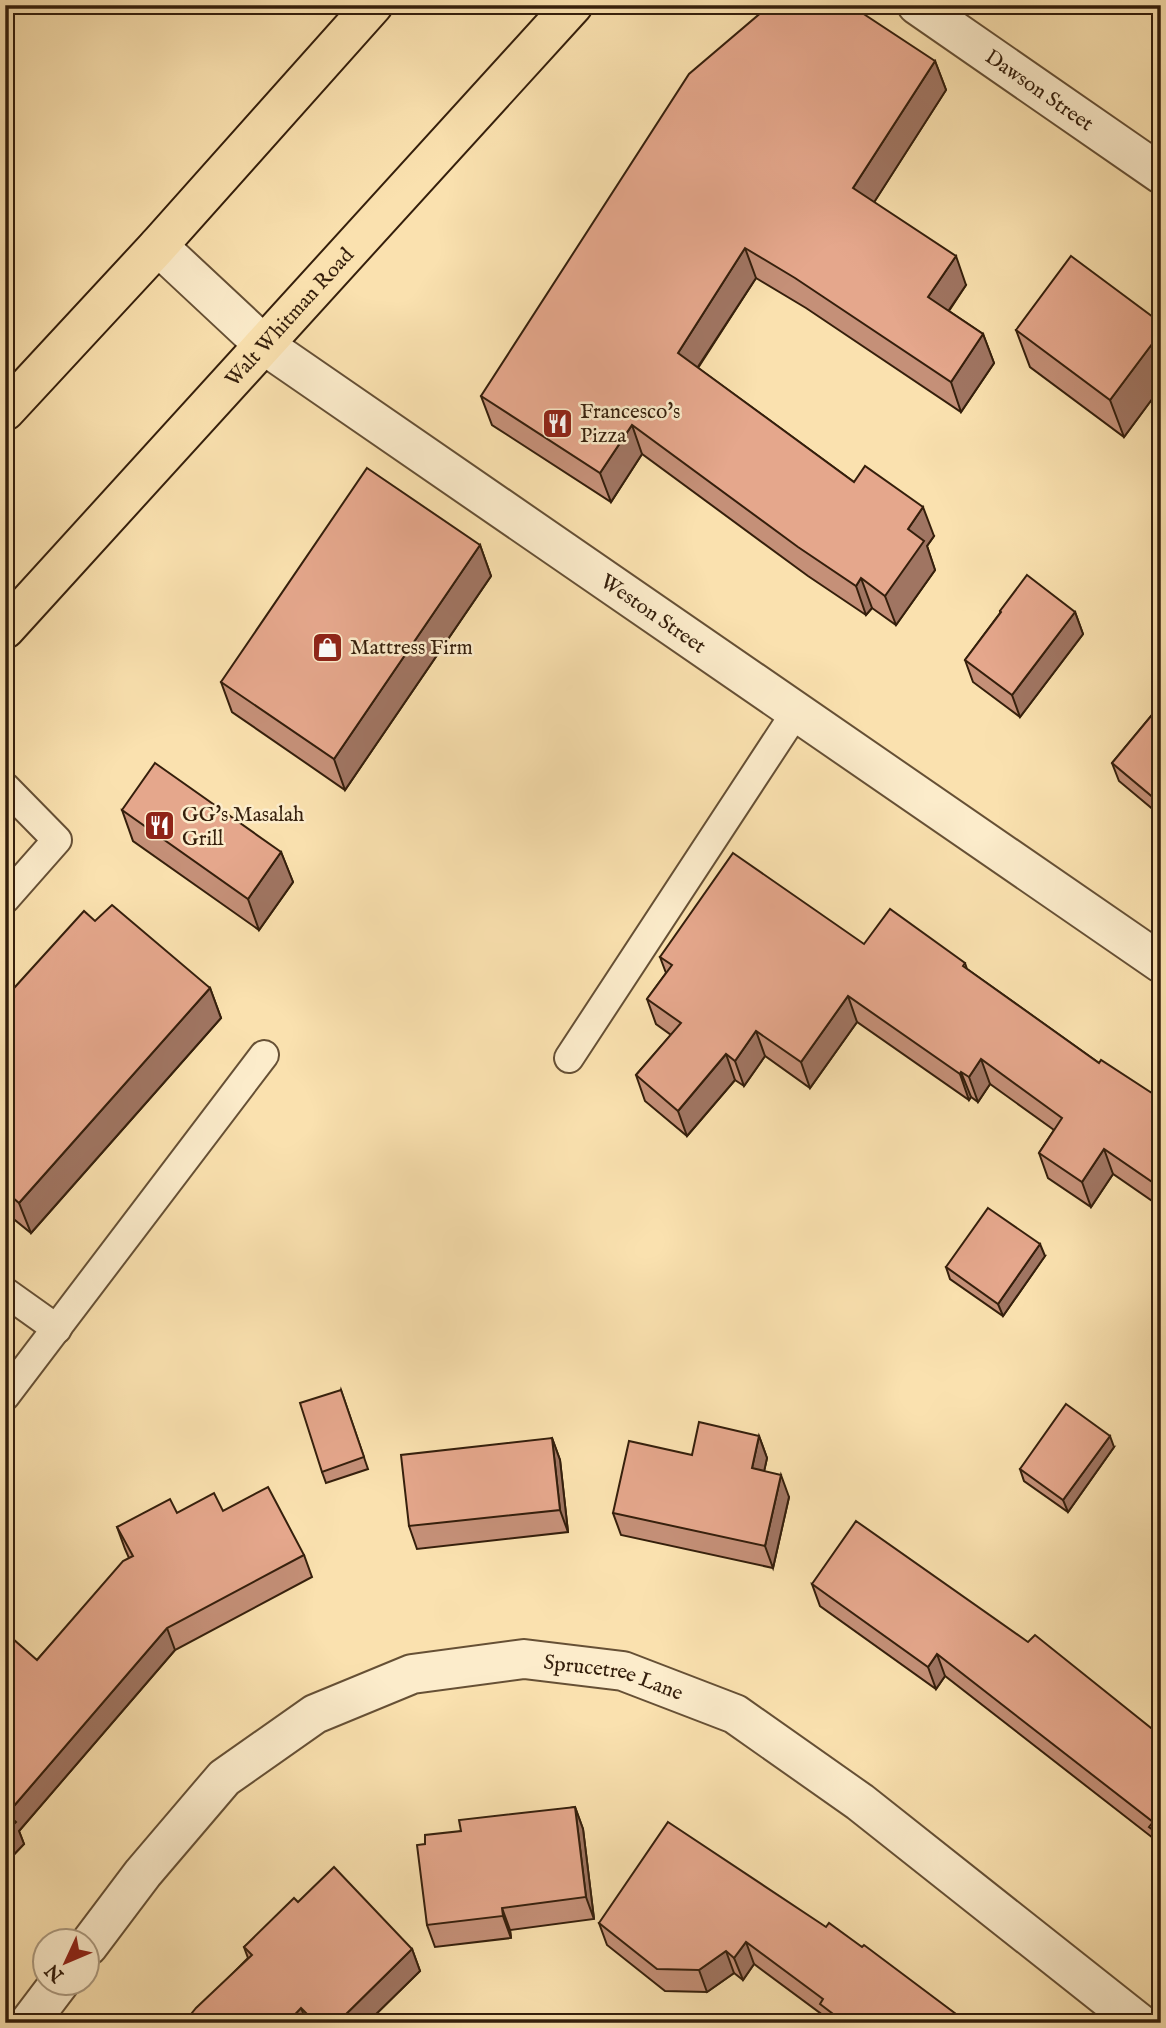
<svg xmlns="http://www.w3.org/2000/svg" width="1166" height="2028" viewBox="0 0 1166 2028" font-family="'IM FELL English',serif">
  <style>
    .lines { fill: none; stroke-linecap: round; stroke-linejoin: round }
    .service-casing { stroke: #665035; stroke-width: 32 }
    .minor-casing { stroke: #665035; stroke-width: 42 }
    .primary-casing { stroke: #351f0c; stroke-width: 42 }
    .service { stroke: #fceccb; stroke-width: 28 }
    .minor { stroke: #fceccb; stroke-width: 38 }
    .primary { stroke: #fae1af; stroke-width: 38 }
    .wall { fill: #c59078; stroke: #351f0c; stroke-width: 2 }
    .shaded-wall { fill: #a07562; stroke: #351f0c; stroke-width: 2 }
    .building { fill: #e5a78c; stroke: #351f0c; stroke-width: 2 }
    .labels { text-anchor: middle; stroke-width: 5; stroke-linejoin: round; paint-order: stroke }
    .street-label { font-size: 21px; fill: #351f0c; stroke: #fceccb }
    .poi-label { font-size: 21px; fill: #351f0c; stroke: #fceccb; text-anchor: start }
  </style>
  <rect width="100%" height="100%" fill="#fae1af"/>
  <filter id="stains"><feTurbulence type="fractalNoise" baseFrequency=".00286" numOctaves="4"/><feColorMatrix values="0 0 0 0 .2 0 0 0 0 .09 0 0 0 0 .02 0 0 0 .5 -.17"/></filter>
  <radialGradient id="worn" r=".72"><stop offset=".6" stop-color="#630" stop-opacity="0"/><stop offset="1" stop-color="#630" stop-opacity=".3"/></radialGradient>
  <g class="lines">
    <defs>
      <g id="service">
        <polyline points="5,787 57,840 5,899"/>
        <polyline points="569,1058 796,712"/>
        <polyline points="5,1292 57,1329"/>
        <polyline points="5,1396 264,1055"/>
      </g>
      <g id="minor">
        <path id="s1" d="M917 5 1161 174"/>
        <path id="s2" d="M158 246 264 345 1161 963"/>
        <path id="s3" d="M88 1946 143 1873 224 1778 315 1714 412 1674 524 1659 623 1671 735 1714 860 1802 1139 2023"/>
        <polyline points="29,2023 60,1982"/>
      </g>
      <g id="primary">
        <polyline points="5,411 158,246 373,5"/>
        <path id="s4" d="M5 629 573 5"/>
      </g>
    </defs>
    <!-- service casing -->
    <use href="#service" class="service-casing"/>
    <!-- minor casing -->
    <use href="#minor" class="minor-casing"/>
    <!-- primary casing -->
    <use href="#primary" class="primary-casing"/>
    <!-- service -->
    <use href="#service" class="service"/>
    <!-- minor -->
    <use href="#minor" class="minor"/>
    <!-- primary -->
    <use href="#primary" class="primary"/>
  </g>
  <!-- wall -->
  <g class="wall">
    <polygon points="935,61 946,90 874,202 966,285 949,311 983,334 994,363 961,412 806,308 756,278 698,368 854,482 934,536 927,546 935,570 896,625 872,608 866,615 808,576 642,454 611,502 492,425 481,396"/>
    <polygon points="1161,323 1161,387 1124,437 1030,367 1016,330"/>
    <polygon points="480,545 491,576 345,790 232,712 221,682"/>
    <polygon points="1000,611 1075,612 1083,634 1020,717 973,682 965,660 1000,613"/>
    <polygon points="1161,704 1161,816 1119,781 1112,763"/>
    <polygon points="122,810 281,852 293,882 259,930 133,841"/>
    <polygon points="95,921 210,988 221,1018 31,1233 5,1212 5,998"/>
    <polygon points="864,944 965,963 967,969 1099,1063 1161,1099 1161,1207 1113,1174 1091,1207 1048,1178 1039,1153 1054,1130 990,1084 978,1102 971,1097 969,1100 857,1022 810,1088 765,1056 744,1086 735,1080 687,1136 645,1101 636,1075 671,1035 656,1024 647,999 666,973 660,957"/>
    <polygon points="1045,1256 1003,1316 950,1279 946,1267"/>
    <polygon points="341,1390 368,1469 326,1483 322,1472"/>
    <polygon points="759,1436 767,1458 764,1471 789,1497 773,1568 621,1535 613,1513 692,1455"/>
    <polygon points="552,1438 560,1460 568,1532 417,1549 409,1526"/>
    <polygon points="1114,1447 1068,1512 1024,1481 1020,1469"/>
    <polygon points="223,1511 304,1555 312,1577 175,1650 19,1831 24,1844 5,1864 5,1648 37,1660 129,1558 125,1549 117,1527 177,1513"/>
    <polygon points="812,1584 1161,1736 1161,1852 1157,1849 1153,1838 945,1676 936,1689 820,1606"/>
    <polygon points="575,1807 583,1829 594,1919 510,1930 511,1938 435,1947 427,1925 425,1844 461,1831"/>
    <polygon points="298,1902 412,1949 420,1971 367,2023 184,2023 248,1958 244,1947"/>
    <polygon points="599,1923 826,1927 862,1947 968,2023 827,2023 824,2016 754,1964 743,1980 734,1973 707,1992 665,1991 607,1945"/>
  </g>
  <!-- shaded-wall -->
  <g class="shaded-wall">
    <polygon points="935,61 946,90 864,218 853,188"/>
    <polygon points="745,248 756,278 688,382 678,353"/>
    <polygon points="956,256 966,285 938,326 928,297"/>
    <polygon points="1161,332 1161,387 1124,437 1110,400"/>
    <polygon points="983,334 994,363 961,412 951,382"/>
    <polygon points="632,425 642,454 611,502 600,473"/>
    <polygon points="923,507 934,536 927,546 935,570 896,625 885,596 908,529"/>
    <polygon points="480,545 491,576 345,790 334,759"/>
    <polygon points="861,578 872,608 866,615 856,586"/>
    <polygon points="1075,612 1083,634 1020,717 1012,695"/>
    <polygon points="281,852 293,882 259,930 248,899"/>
    <polygon points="210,988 221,1018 31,1233 19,1203"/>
    <polygon points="848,996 857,1022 810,1088 801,1062"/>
    <polygon points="756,1031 765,1056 744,1086 735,1061"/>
    <polygon points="726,1054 735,1080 687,1136 678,1111"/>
    <polygon points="981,1059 990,1084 978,1102 969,1077"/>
    <polygon points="961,1072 971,1097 969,1100 960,1074"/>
    <polygon points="1104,1149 1113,1174 1091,1207 1082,1182"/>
    <polygon points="1040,1244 1045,1256 1003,1316 998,1304"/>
    <polygon points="759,1436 767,1458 760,1490 752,1468"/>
    <polygon points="1110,1436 1114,1447 1068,1512 1063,1500"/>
    <polygon points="552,1438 560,1460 568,1532 560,1510"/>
    <polygon points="781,1475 789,1497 773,1568 765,1546"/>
    <polygon points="167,1628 175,1650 19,1831 24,1844 5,1864 5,1833 7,1814"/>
    <polygon points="937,1654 945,1676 936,1689 928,1667"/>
    <polygon points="575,1807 583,1829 594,1919 586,1897"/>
    <polygon points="502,1908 510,1930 511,1938 503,1916"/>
    <polygon points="746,1942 754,1964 743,1980 734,1958"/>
    <polygon points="412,1949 420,1971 367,2023 337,2023"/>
    <polygon points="726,1951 734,1973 707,1992 699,1970"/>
    <polygon points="301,2008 307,2023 287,2023"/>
  </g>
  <!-- building -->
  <g class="building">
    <polygon points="770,5 850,5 935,61 853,188 956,256 928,297 983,334 951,382 795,278 745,248 678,353 854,482 865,466 923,507 908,529 924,541 885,596 861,578 856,586 798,547 632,425 600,473 481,396 689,74"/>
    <polygon points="1071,256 1161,323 1161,332 1110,400 1016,330"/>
    <polygon points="367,468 480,545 334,759 221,682"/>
    <polygon points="1027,575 1075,612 1012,695 965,660 1001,612 1000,611"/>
    <polygon points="1161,704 1161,804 1112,763"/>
    <polygon points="155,763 281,852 248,899 122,810"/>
    <polygon points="733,853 864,944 890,909 965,963 963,966 1099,1063 1101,1060 1161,1099 1161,1188 1104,1149 1082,1182 1039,1153 1062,1118 981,1059 969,1077 961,1072 960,1074 848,996 801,1062 756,1031 735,1061 726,1054 678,1111 636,1075 681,1023 647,999 672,965 660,957"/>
    <polygon points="112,905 210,988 19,1203 5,1191 5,998 84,911 95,921"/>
    <polygon points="988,1208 1040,1244 998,1304 946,1267"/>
    <polygon points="341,1390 364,1457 322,1472 300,1403"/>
    <polygon points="1066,1404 1110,1436 1063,1500 1020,1469"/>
    <polygon points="699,1422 759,1436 752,1468 781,1475 765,1546 613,1513 629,1441 692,1455"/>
    <polygon points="552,1438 560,1510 409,1526 401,1455"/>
    <polygon points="268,1487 304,1555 167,1628 7,1814 16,1822 5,1833 5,1648 13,1639 37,1660 123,1561 133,1556 117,1527 170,1499 177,1513 214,1493 223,1511"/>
    <polygon points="856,1521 1028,1642 1035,1635 1161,1736 1161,1836 1149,1827 1153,1822 937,1654 928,1667 812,1584"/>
    <polygon points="575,1807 586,1897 502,1908 503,1916 427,1925 417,1845 425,1844 425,1835 461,1831 459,1820"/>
    <polygon points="668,1822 826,1927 829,1923 862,1947 864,1945 968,2023 845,2023 820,2004 823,1999 746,1942 734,1958 726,1951 699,1970 657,1969 599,1923"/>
    <polygon points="334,1867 412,1949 337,2023 316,2023 301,2008 287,2023 184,2023 196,2008 252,1955 244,1947 294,1898 298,1902"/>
  </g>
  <!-- icons -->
  <defs>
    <symbol id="restaurant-square" viewBox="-11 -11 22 22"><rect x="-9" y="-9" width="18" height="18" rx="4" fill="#8f2418" stroke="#fceccb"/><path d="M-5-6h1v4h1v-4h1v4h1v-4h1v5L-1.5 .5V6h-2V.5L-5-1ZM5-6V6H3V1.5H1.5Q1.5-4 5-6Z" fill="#fff"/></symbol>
    <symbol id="shop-square" viewBox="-11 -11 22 22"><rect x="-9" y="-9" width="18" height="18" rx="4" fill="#8f2418" stroke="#fceccb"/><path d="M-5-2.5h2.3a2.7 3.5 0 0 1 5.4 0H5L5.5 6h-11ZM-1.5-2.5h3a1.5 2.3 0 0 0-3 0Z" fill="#fff"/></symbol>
  </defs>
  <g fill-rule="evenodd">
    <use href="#restaurant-square" x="540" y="406" width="35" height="35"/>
    <use href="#shop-square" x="310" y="630" width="35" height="35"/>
    <use href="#restaurant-square" x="142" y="808" width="35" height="35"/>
  </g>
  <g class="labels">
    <!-- street labels -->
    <g class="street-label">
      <text dy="7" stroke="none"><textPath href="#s1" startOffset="149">Dawson Street</textPath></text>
      <text dy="7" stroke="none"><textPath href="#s4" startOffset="422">Walt Whitman Road</textPath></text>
      <text dy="7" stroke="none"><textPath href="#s2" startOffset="618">Weston Street</textPath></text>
      <text dy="7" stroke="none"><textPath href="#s3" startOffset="637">Sprucetree Lane</textPath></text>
    </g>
    <!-- poi labels -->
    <g class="poi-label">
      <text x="580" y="418">Francesco's<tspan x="580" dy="24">Pizza</tspan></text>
      <text x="350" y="654">Mattress Firm</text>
      <text x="182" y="821">GG's Masalah<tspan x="182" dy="24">Grill</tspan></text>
    </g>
  </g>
  <!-- margin -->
  <rect width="1166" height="2028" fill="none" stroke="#fae1af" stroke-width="28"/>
  <rect x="7" y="7" width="1152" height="2014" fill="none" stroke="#351f0c" stroke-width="3.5"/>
  <rect x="14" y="14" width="1138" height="2000" fill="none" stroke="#351f0c" stroke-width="2"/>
  <!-- north arrow -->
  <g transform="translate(66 1962) rotate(226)"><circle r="33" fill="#fceccb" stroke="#ac9a7f" stroke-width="2"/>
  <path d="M0-5L12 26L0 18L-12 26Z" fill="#8f2418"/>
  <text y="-10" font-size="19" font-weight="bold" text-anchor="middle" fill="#351f0c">N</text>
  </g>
  <rect width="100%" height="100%" filter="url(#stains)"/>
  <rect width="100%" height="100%" fill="url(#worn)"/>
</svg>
